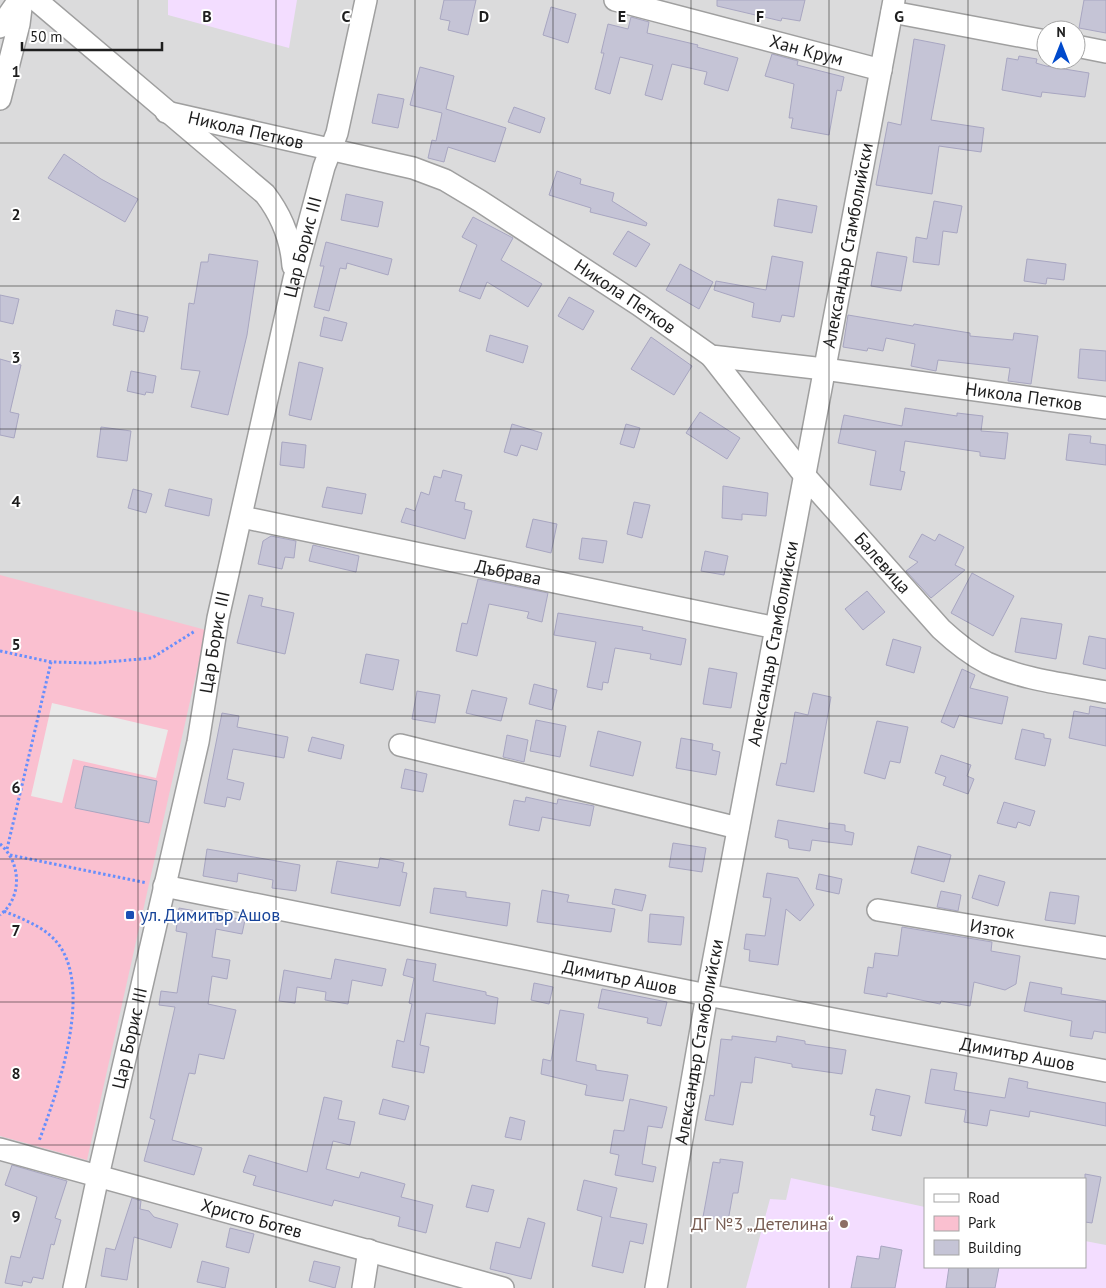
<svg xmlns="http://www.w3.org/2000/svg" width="1106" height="1288" viewBox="0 0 1106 1288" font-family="'PT Sans',sans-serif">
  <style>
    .residential { fill: #dbdbdc; fill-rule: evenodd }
    .education { fill: #f3ddff }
    .park { fill: #fac0d0 }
    .parking { fill: #eaeaea }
    .building { fill: #c5c4d6; stroke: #a8a6c1 }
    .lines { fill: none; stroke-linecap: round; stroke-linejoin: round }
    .minor-casing { stroke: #9f9f9f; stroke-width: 24 }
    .path { stroke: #688ffc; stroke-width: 3; stroke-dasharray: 2.5 2.5; stroke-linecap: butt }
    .minor { stroke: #fff; stroke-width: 21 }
    .grid { fill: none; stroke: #1e1e1e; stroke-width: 1; stroke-opacity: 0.55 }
    .transit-dot { fill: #1a4fb4; stroke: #fff; stroke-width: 2 }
    .education-dot { fill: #8d6e63; stroke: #fff; stroke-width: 2 }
    .labels { text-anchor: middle; stroke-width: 4; stroke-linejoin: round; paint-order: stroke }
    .street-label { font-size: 18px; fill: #1e1e1e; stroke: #fff }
    .transit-label { font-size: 18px; fill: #164399; stroke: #fff; text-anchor: start }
    .education-label { font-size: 18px; fill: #785e54; stroke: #fff; text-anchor: end }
    .grid-label { font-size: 16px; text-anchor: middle; font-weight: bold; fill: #1e1e1e; stroke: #fff; stroke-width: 4; stroke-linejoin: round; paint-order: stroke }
  </style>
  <rect width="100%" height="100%" fill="#e7e4ef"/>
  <!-- residential -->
  <path class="residential" d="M0 0H1106V1288H0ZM1046 30H1076V60H1046ZM925 1179H1085V1267H925Z"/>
  <!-- education -->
  <g class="education">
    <polygon points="168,0 297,0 289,48 168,15"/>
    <polygon points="791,1178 925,1207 925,1267 1085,1267 1085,1241 1106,1245 1106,1288 746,1288 770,1199 786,1200"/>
  </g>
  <!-- park -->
  <polygon class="park" points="0,575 206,630 87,1160 0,1136"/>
  <!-- parking -->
  <polygon class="parking" points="52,703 168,730 156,778 73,759 62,803 31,796"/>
  <!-- building -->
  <g class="building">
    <polygon points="444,0 476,0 468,35 448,30 450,21 440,19"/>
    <polygon points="717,0 805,0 800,21 782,18 781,21 717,6"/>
    <polygon points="1084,0 1106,0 1106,33 1079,28"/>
    <polygon points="551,7 576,14 568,43 543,35"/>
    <polygon points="631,17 649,22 647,33 698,45 697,47 738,58 728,91 704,84 707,72 672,64 662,100 645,95 653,65 620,57 610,94 595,89 604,53 601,53 608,24 628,29"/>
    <polygon points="914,39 945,45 931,120 984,128 981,152 939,146 932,194 876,185 888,122 901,125"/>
    <polygon points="772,54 798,61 797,65 844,77 841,91 837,90 829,135 791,128 793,118 789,118 794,84 765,76"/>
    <polygon points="1019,56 1037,59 1036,63 1046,66 1089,73 1085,97 1042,92 1041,97 1002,90 1007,58 1018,60"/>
    <polygon points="420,67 454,76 446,109 506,128 495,162 448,147 444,162 428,158 432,140 436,141 442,113 410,105"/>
    <polygon points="378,94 404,99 398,128 372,123"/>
    <polygon points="514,107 545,118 540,133 508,122"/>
    <polygon points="64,154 101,179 138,199 125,222 48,178"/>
    <polygon points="557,171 581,179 580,184 614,193 612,201 647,223 646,226 590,212 591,208 549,195"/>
    <polygon points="346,194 383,202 378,227 341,220"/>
    <polygon points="778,199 817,206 812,233 774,226"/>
    <polygon points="934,201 962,206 957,233 943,231 939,265 913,262 916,237 927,239"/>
    <polygon points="473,217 513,238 501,260 542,284 528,307 487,282 480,299 459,291 477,245 462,237"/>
    <polygon points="628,231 650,244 636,267 613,254"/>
    <polygon points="326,242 392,259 388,275 347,263 346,269 340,268 329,311 314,307 324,266 320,266"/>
    <polygon points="877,252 907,257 901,291 871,286"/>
    <polygon points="209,254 258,261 247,335 228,415 191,407 200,371 181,369 189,303 194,304 201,262 208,262"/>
    <polygon points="772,256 803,262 794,317 782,315 780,322 752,317 754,303 714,290 716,281 766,290"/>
    <polygon points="1027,259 1066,264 1064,280 1047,278 1046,284 1024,281"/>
    <polygon points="680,264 713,282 699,309 666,290"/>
    <polygon points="0,295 19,299 13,324 0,321"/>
    <polygon points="569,297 594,311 583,330 558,316"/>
    <polygon points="116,310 148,317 144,332 113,325"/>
    <polygon points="848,315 913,326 914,324 970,333 970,336 1013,340 1014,333 1038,336 1031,384 1008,381 1010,368 938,360 936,371 911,366 915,344 886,338 883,351 868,348 867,351 843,347"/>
    <polygon points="324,317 347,323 342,341 320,336"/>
    <polygon points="490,335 528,346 523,363 486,351"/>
    <polygon points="651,337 692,366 674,395 631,369"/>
    <polygon points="1080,349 1106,351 1106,381 1078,378"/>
    <polygon points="0,359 21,365 10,412 19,414 14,438 0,435"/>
    <polygon points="299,362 323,368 311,420 289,415"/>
    <polygon points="131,371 156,376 153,393 146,392 145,395 127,391"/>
    <polygon points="905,408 957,416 957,413 983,416 981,431 1008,433 1005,459 980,456 980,452 905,441 900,471 905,472 901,490 870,485 876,451 838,443 844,415 902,426"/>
    <polygon points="700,412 740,438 727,459 686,433"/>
    <polygon points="512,424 542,433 537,450 521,445 517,456 504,452"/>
    <polygon points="626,424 640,428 634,448 620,444"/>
    <polygon points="101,427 131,431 127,461 97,457"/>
    <polygon points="1069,434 1091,436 1090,443 1106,445 1106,465 1066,460"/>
    <polygon points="282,442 306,445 304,468 280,465"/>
    <polygon points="443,470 462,475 455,501 465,503 464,509 472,511 465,539 401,522 406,508 415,511 421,492 429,495 434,476 441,478"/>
    <polygon points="723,486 768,493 766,516 742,514 742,520 722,518"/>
    <polygon points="327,487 366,494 362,514 322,507"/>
    <polygon points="133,489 152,494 146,513 128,508"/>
    <polygon points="169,489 212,499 209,516 165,506"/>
    <polygon points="634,502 650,505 642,538 627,534"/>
    <polygon points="533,519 557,524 551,553 526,547"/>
    <polygon points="922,534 935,541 939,534 964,547 955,565 965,570 931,598 906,571 918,562 909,557"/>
    <polygon points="271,536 296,541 294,558 285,557 282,569 258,564 263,541"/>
    <polygon points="582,538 607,541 603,563 579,559"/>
    <polygon points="313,545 359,556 356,572 309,561"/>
    <polygon points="705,551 728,556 724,575 701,571"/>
    <polygon points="972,573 1014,596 993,636 951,613"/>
    <polygon points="478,579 548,593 542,622 527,618 529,612 489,604 477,656 456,651 462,623 467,624"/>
    <polygon points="867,591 885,612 863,630 845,609"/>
    <polygon points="249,595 263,598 261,606 294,613 285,654 237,643"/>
    <polygon points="558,613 643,627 642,630 686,639 681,665 650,659 651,654 615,648 608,683 603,682 602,690 587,687 596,642 554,635"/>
    <polygon points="1021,618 1062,624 1056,659 1015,652"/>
    <polygon points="1089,636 1106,639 1106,669 1083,664"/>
    <polygon points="893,639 921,647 914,673 886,665"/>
    <polygon points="366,654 399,660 393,690 360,683"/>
    <polygon points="709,668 737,673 731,708 703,704"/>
    <polygon points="962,669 975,675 970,688 1008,697 1002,724 959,715 954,728 941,722"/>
    <polygon points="534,684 557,690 552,710 529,704"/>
    <polygon points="472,690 507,698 501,721 466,713"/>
    <polygon points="417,691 440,695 435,723 412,719"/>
    <polygon points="813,693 831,697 814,792 776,785 781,763 786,764 795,712 808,715"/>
    <polygon points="1090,706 1106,709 1106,746 1069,738 1074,711 1089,714"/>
    <polygon points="222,713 239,716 237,727 288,737 284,758 233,749 227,779 244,783 240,800 227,797 225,807 204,803"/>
    <polygon points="536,720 566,726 560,757 530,751"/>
    <polygon points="877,721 908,727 900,763 890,761 885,779 864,773"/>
    <polygon points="1022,729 1044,734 1044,738 1051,739 1045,766 1015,759"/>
    <polygon points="598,731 641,742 633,776 590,766"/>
    <polygon points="507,735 528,740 524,762 503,757"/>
    <polygon points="312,737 344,745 341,759 308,751"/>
    <polygon points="681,738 713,744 712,750 720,752 716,775 676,768"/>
    <polygon points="941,755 971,765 967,776 974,779 968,794 943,785 946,777 935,773"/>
    <polygon points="84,766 157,781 149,823 75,808"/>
    <polygon points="405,769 427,774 423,792 401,788"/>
    <polygon points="526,797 557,804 558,799 594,806 590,826 542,817 539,831 509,825 514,800 525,802"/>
    <polygon points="1004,802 1035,811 1030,826 1018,822 1016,828 997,823"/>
    <polygon points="778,820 829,829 829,823 845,825 845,831 854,833 852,845 812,840 810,851 789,848 788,840 775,837"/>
    <polygon points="673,843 706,848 702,872 669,867"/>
    <polygon points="918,846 951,855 944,882 911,873"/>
    <polygon points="207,849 300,865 296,891 272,888 273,880 238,873 237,882 203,876"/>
    <polygon points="380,858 404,863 402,872 407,873 400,906 331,893 337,861 378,868"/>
    <polygon points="767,873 798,878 814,905 800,921 786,909 778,965 749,961 750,950 744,949 746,934 765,936 771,898 763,897"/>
    <polygon points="819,874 842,879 839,894 816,889"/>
    <polygon points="979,875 1005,882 998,906 972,898"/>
    <polygon points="434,888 466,892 466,897 510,903 507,926 430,913"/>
    <polygon points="615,889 646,895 642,911 612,904"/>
    <polygon points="542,890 569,895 567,902 615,909 611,932 537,922"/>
    <polygon points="941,891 961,895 958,911 937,907"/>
    <polygon points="1050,892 1079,896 1075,924 1045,920"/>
    <polygon points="179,908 245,920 242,934 216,929 212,957 230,960 227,979 212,976 208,1004 236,1010 224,1059 199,1054 195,1074 189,1073 172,1140 202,1148 194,1175 144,1161 155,1120 150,1118 175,1007 159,1005 161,991 177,993 187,933 176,931"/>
    <polygon points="650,914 684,917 681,945 648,942"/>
    <polygon points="902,927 992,942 991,951 1020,956 1016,984 1005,990 974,982 970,1006 941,1001 940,1004 887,993 887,997 864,993 868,967 873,968 875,953 898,956"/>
    <polygon points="335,959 386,969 382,986 352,980 348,1004 325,1000 326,992 297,987 295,1003 279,1001 284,970 331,979"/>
    <polygon points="407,959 436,964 433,981 486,992 486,995 498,998 495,1024 426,1013 420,1045 429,1047 424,1073 392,1067 397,1040 404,1042 412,1004 409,1003 414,978 403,975"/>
    <polygon points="1030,982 1062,988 1061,994 1106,1001 1106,1033 1094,1031 1092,1039 1070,1036 1072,1021 1024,1011"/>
    <polygon points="534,983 553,987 549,1004 531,1000"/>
    <polygon points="602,989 667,1002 661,1026 647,1023 648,1018 598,1008"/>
    <polygon points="560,1010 584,1014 576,1061 596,1065 596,1070 628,1075 623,1101 585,1095 587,1085 541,1074 543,1059 551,1061"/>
    <polygon points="732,1036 776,1042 777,1036 805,1041 805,1044 846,1050 842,1074 792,1067 792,1064 755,1057 752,1083 741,1082 733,1125 705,1120 710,1095 714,1096 721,1039 732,1040"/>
    <polygon points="931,1069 957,1073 954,1090 1005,1098 1009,1078 1028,1082 1027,1088 1106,1103 1106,1126 1030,1111 1029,1117 990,1110 987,1126 964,1122 966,1110 925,1103"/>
    <polygon points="876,1089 910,1096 901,1136 872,1130 875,1116 870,1115"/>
    <polygon points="324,1097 342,1101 338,1119 355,1122 350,1145 333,1141 326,1169 359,1178 361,1172 405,1184 401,1197 433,1205 426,1233 398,1226 400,1217 334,1200 332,1206 253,1185 256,1176 243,1172 249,1155 307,1172"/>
    <polygon points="383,1099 409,1106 405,1120 379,1114"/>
    <polygon points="630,1099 667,1107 662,1128 648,1126 642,1164 656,1167 653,1182 615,1175 619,1155 610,1153 614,1130 624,1131"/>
    <polygon points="510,1117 525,1121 521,1140 505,1137"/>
    <polygon points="720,1159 743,1162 738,1193 733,1193 728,1221 703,1217 713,1162 720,1163"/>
    <polygon points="12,1165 67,1181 55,1218 61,1220 54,1245 51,1244 43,1279 33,1277 31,1283 23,1281 22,1286 5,1283 11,1256 20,1258 37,1197 5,1185"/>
    <polygon points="1085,1174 1101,1177 1092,1223 1085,1222"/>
    <polygon points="584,1180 617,1188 610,1217 647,1224 643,1244 630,1241 623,1273 592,1266 602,1217 577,1210"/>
    <polygon points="472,1185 494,1190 488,1212 466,1207"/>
    <polygon points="132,1198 141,1201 140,1209 149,1211 154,1217 178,1224 171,1248 134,1237 127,1280 101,1276 106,1248 115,1250"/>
    <polygon points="528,1218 545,1223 531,1279 490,1269 496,1242 520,1248"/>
    <polygon points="230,1228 254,1234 249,1253 226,1247"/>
    <polygon points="881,1246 902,1250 895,1288 851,1288 857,1256 879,1259"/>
    <polygon points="202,1261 229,1268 225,1288 197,1282"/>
    <polygon points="314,1261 340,1267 335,1288 309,1281"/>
    <polygon points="949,1267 999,1267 995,1288 946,1288"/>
  </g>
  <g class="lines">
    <defs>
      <g id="minor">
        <path d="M36 0 265 194C282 216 291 238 293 266"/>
        <path id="s1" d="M615 0 881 70"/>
        <polyline points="892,12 1046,41"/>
        <polyline points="0,27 19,0"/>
        <polyline points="1076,46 1106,52"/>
        <polyline points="0,99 19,24 22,0"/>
        <path id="s2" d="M166 112 413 168 445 180 480 201 639 305 711 356 824 369 1106 408"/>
        <path id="s3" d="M711 356 805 476 941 629C955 642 970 654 987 663 1024 680 1066 684 1106 692"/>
        <path id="s4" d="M242 517 776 628"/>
        <polyline points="400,745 738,828"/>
        <path id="s5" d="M164 886 707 995 1106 1071"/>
        <path id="s6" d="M878 910 1106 948"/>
        <path id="s7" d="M0 1149 503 1288"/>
        <path id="s8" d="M74 1288 98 1176 198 742 218 618 294 279 324 167 337 133 366 0"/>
        <polyline points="363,1288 369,1250"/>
        <path id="s9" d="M656 1288 707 995 894 0"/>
      </g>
    </defs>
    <!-- minor casing -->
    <use href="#minor" class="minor-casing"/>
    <!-- path -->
    <g class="path">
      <polyline points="0,651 51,662"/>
      <path d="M0 844C21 862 23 897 0 915"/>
      <polyline points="7,849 51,662 95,663 152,658 195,631"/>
      <polyline points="10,855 147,883"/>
      <path d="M4 911C24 920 46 927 59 945 93 992 57 1093 39 1141"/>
    </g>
    <!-- minor -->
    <use href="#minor" class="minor"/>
  </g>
  <!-- grid -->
  <path class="grid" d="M138 0V1288M276 0V1288M415 0V1288M553 0V1288M691 0V1288M829 0V1288M968 0V1179M0 143H1106M0 286H1106M0 429H1106M0 572H1106M0 716H1106M0 859H1106M0 1002H1106M0 1145H1106M968 1267V1288"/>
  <!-- markers -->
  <rect class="transit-dot" x="125" y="910" width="10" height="10" rx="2.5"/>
  <circle class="education-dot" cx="844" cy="1224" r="5"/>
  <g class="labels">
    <!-- street labels -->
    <g class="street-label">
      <text dy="6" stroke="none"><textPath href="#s1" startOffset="198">Хан Крум</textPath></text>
      <text dy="6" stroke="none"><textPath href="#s2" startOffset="82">Никола Петков</textPath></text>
      <text dy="6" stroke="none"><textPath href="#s9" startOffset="1060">Александър Стамболийски</textPath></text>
      <text dy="6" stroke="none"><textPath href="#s8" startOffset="1066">Цар Борис III</textPath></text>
      <text dy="6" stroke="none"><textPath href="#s2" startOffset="502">Никола Петков</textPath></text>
      <text dy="6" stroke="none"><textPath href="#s2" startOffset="922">Никола Петков</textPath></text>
      <text dy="6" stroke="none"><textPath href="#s3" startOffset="269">Балевица</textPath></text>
      <text dy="6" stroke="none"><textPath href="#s4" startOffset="272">Дъбрава</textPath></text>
      <text dy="6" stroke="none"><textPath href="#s8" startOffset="661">Цар Борис III</textPath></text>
      <text dy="6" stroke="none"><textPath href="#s9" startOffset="655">Александър Стамболийски</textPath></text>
      <text dy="6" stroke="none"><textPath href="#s6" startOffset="116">Изток</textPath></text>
      <text dy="6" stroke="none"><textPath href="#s5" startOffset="465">Димитър Ашов</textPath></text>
      <text dy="6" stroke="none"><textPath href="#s8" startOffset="256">Цар Борис III</textPath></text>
      <text dy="6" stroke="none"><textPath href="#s9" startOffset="250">Александър Стамболийски</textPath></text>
      <text dy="6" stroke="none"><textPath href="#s5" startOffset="870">Димитър Ашов</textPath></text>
      <text dy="6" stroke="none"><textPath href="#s7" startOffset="261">Христо Ботев</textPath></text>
    </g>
    <!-- transit labels -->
    <g class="transit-label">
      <text x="140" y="921">ул. Димитър Ашов</text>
    </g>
    <!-- education labels -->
    <g class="education-label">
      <text x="834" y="1230">ДГ №3 „Детелина“</text>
    </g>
  </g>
  <g class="grid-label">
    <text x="207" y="22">B</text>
    <text x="346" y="22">C</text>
    <text x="484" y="22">D</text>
    <text x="622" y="22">E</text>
    <text x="760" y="22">F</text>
    <text x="899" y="22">G</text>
    <text x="16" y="77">1</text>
    <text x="16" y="220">2</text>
    <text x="16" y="363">3</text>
    <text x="16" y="507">4</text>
    <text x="16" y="650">5</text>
    <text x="16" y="793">6</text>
    <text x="16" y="936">7</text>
    <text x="16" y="1079">8</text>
    <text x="16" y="1222">9</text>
  </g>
  <!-- legend -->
  <rect x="924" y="1178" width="162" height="90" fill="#ffffff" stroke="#a5a5a5"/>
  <rect x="934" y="1194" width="25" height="8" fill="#ffffff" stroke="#a5a5a5"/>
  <text x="968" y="1203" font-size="15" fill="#1e1e1e">Road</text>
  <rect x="934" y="1216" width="25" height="15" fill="#fac0d0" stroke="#a5a5a5"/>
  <text x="968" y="1228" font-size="15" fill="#1e1e1e">Park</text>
  <rect x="934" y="1240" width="25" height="15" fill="#c5c4d6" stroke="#a5a5a5"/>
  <text x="968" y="1253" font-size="15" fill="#1e1e1e">Building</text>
  <!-- north arrow -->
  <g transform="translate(1061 45)"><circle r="24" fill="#ffffff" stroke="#a5a5a5"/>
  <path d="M0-4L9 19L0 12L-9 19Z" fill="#004acc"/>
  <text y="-8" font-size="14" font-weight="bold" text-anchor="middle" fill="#1e1e1e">N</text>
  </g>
  <!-- scale -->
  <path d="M22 42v8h140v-8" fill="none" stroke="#1e1e1e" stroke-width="2.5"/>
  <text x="30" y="42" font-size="15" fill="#1e1e1e" stroke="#ffffff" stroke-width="4" paint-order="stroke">50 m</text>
</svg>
